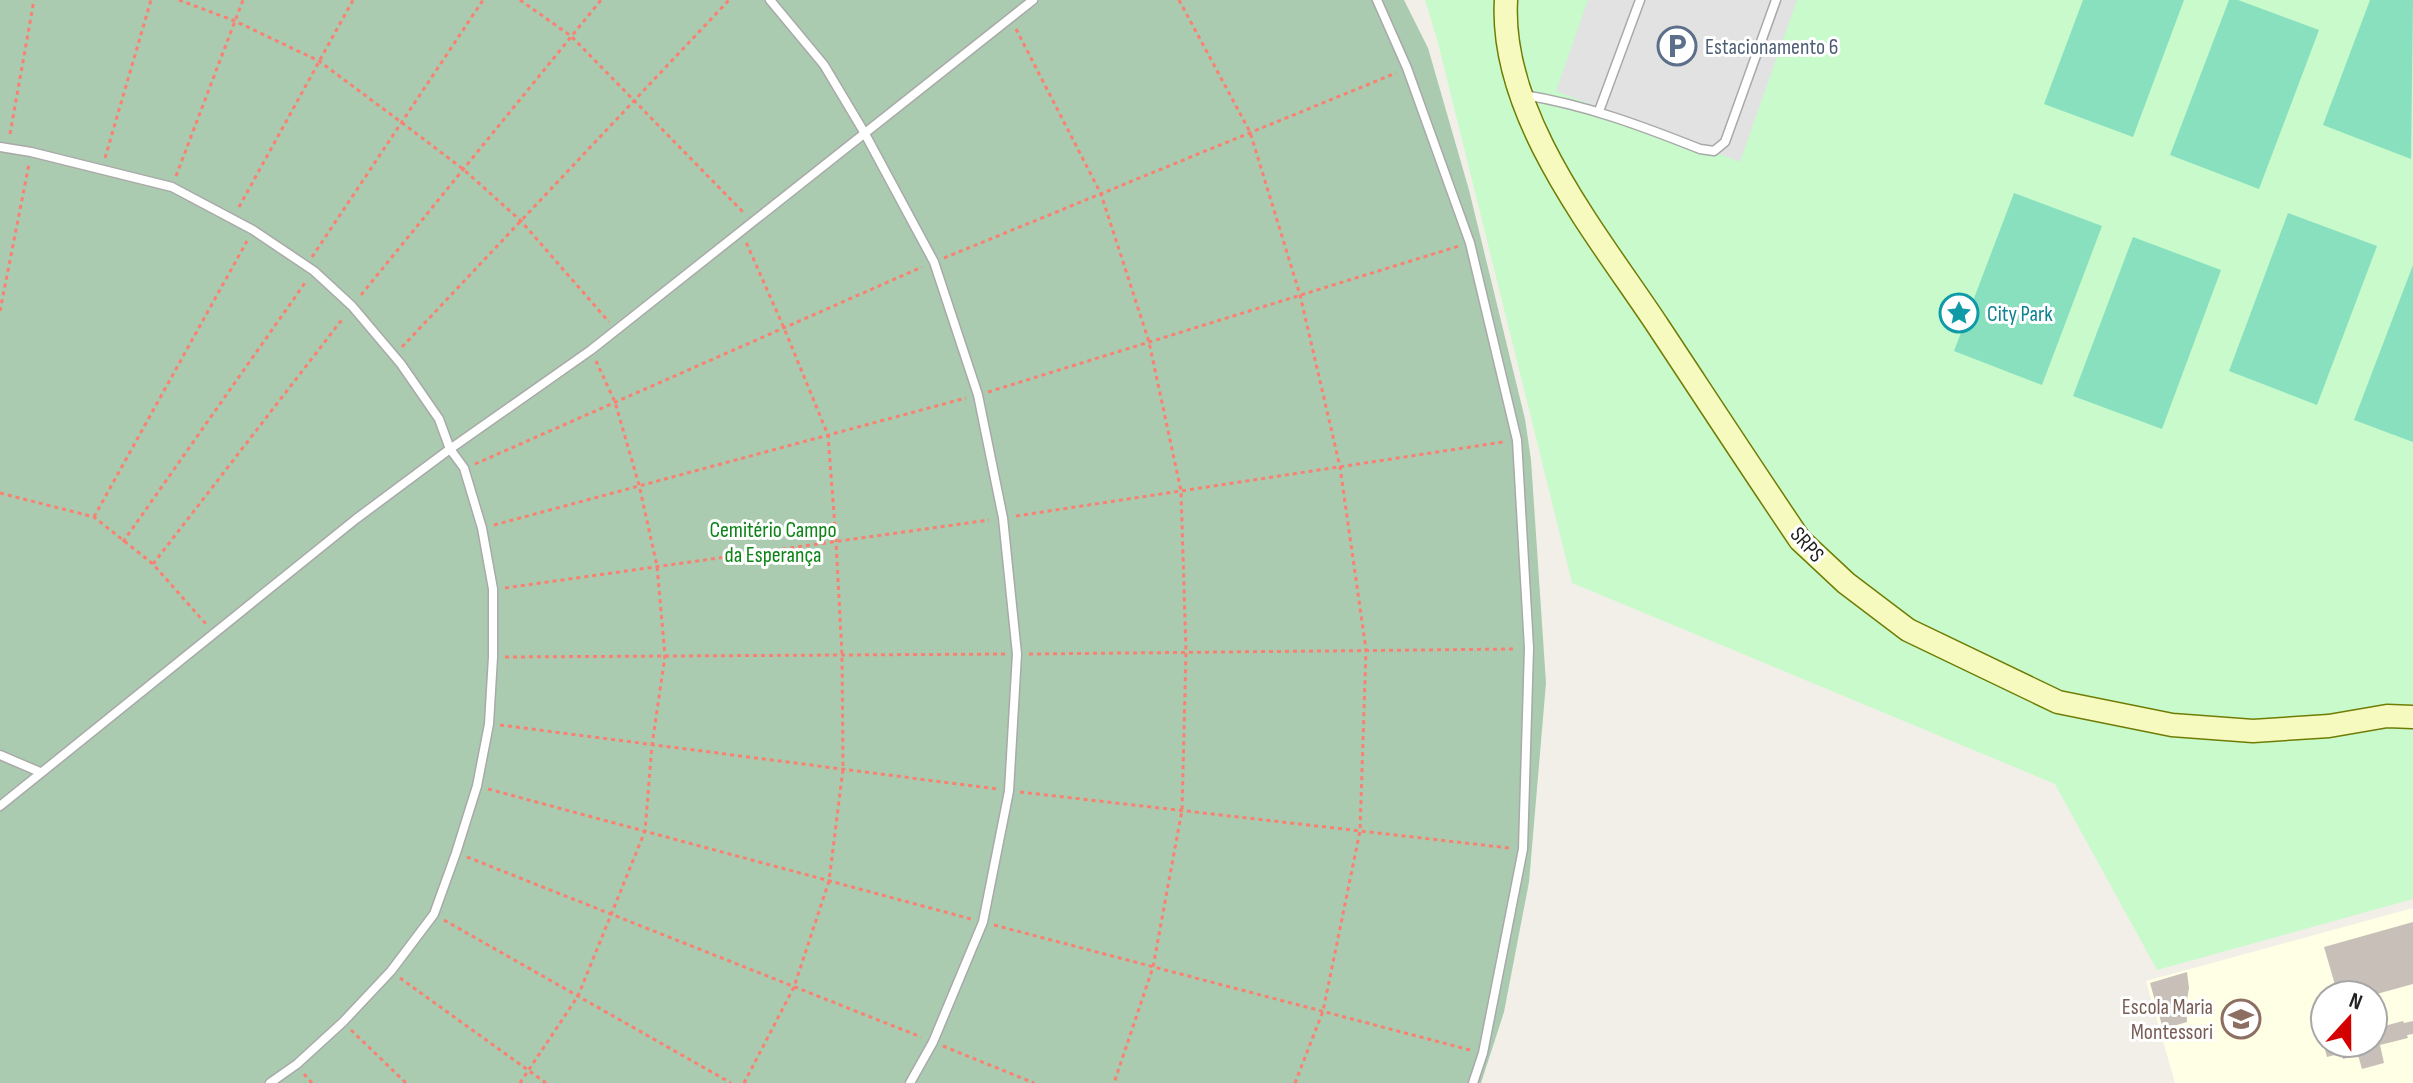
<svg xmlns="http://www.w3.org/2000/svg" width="2413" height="1083" viewBox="0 0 2413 1083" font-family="'Sofia Sans Condensed',sans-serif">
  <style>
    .education { fill: #ffffe5; fill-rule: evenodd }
    .cemetery { fill: #aacbaf }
    .park { fill: #c8facc }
    .pitch { fill: #88e0be }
    .parking { fill: #e2e2e2 }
    .building { fill: #c7bfb8 }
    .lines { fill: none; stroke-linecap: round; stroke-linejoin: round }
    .lane-casing { stroke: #a9a9a9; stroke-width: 11 }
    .secondary-casing { stroke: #707d05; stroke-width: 25 }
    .path { stroke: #fa8072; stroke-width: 3; stroke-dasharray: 4 4; stroke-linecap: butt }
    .lane { stroke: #fff; stroke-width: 8 }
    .secondary { stroke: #f7fabf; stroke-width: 22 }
    .labels { text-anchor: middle; stroke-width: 6; stroke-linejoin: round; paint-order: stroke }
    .service-label { font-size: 22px; fill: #4e5e75; stroke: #fff; text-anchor: start }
    .culture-label { font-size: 22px; fill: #0d838f; stroke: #fff; text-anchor: start }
    .park-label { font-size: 22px; fill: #0c8416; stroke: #fff }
    .street-label { font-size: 22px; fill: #222; stroke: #fff }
    .education-label { font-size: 22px; fill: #785e54; stroke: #fff; text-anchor: end }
  </style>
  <rect width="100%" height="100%" fill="#f2efe9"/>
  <!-- education -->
  <path class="education" d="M2413 908V1083H2175L2146 981ZM2325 995H2373V1043H2325Z"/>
  <!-- cemetery -->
  <polygon class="cemetery" points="0,0 1404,0 1428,48 1469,190 1525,419 1531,460 1546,683 1529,882 1504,1012 1481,1083 0,1083"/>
  <!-- park -->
  <polygon class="park" points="1425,0 2413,0 2413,899 2157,970 2055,784 1572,583 1438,43"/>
  <!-- pitch -->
  <g class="pitch">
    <polygon points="2083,0 2184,0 2133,137 2044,104"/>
    <polygon points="2229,0 2238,0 2319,30 2259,189 2170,155"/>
    <polygon points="2370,0 2413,0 2411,159 2323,125"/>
    <polygon points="2014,193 2102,226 2042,385 1954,351"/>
    <polygon points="2288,213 2377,246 2317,405 2229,371"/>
    <polygon points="2133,237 2221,270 2162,429 2073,396"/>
    <polygon points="2413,265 2413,442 2354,420"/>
  </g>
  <!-- parking -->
  <polygon class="parking" points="1588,0 1797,0 1740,162 1556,91"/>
  <!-- building -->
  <g class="building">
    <polygon points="2413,922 2413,984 2373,995 2338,995 2324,947"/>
    <polygon points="2187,972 2189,988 2186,1006 2187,1022 2163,1029 2150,983"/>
    <polygon points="2403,1021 2404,1023 2413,1021 2413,1034 2407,1035 2408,1038 2380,1045 2384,1063 2362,1069 2358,1055 2343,1059 2342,1053 2327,1057 2320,1031 2325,1030 2325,1043 2373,1043 2373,1029"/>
  </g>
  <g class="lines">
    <defs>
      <g id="lane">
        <polyline points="770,0 824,65 864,132 934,262 978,395 1003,518 1017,654 1009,791 983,922 933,1042 910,1083"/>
        <polyline points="1377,0 1407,68 1470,243 1517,440 1529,648 1523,849 1483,1053 1473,1083"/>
        <path d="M1524 95C1586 105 1642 126 1700 149L1714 151 1725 142 1776 0"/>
        <polyline points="1599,111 1640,0"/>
        <polyline points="0,147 31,152 172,187 253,230 314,271 352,306 401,364 439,419 450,449 464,468 482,528 493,589 493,657 489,724 477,786 456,853 434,914 391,971 343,1022 297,1064 270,1083"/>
        <polyline points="0,755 40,772"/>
        <polyline points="0,806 356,519 450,449 591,350 1033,0"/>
      </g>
      <path id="secondary" d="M1506 0C1499 116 1597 234 1658 326 1705 397 1752 469 1800 540L1846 583 1908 630 2058 702 2172 725 2253 731 2329 726 2387 716 2413 717"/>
    </defs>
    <!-- lane casing -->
    <use href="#lane" class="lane-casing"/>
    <!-- secondary casing -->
    <use href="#secondary" class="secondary-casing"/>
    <!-- path -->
    <g class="path">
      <polyline points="179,0 235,21 319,61 401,122 463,169 521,221 609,322"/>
      <polyline points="520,0 571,36 743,212"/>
      <polyline points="1179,0 1250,132 1300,295 1340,467 1366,650 1360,831 1323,1011 1295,1083"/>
      <polyline points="1016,29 1101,194 1149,342 1181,491 1186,652 1182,810 1153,967 1114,1083"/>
      <polyline points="10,134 34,0"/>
      <polyline points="105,158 151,0"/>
      <polyline points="176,176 243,0"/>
      <polyline points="239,207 353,0"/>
      <polyline points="312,257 483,0"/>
      <polyline points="944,258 1396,73"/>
      <polyline points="361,295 601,0"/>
      <polyline points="0,311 29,164"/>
      <polyline points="402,347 729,0"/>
      <polyline points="988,392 1459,246"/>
      <polyline points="475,464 922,267"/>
      <polyline points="0,493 94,517 153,564 206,624"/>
      <polyline points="1016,516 1503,442"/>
      <polyline points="94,517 247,241"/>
      <polyline points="494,525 966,398"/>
      <polyline points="123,542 307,280"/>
      <polyline points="153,564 344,317"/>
      <polyline points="505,588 989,520"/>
      <polyline points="1029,654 1517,649"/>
      <polyline points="505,657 1005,654"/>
      <polyline points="500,725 997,789"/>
      <polyline points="488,789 971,919"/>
      <polyline points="1020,792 1509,848"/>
      <polyline points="467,857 921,1037"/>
      <polyline points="444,920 731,1083"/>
      <polyline points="994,925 1470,1050"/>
      <polyline points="400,978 546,1083"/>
      <polyline points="351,1030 406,1083"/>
      <polyline points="943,1046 1034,1083"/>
      <polyline points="304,1074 312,1083"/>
      <polyline points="520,1083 578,996 645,831 652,745 665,656 657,566 639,485 615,402 596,361"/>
      <polyline points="744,1083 794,987 829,881 843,769 842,655 836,541 828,435 784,328 746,242"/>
    </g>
    <!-- lane -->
    <use href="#lane" class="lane"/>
    <!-- secondary -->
    <use href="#secondary" class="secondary"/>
  </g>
  <!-- icons -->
  <defs>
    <symbol id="parking-ring" viewBox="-11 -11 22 22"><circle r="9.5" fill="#fff" stroke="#5c6f8a" stroke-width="1.5"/><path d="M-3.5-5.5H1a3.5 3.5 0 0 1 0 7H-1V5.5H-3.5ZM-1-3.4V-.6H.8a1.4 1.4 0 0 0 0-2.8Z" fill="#5c6f8a"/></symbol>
    <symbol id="sight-ring" viewBox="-11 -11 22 22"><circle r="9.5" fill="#fff" stroke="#0f9aa8" stroke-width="1.5"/><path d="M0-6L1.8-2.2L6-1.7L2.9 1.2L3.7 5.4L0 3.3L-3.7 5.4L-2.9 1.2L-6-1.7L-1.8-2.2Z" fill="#0f9aa8"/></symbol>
    <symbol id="school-ring" viewBox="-11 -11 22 22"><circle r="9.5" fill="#fff" stroke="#8d6e63" stroke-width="1.5"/><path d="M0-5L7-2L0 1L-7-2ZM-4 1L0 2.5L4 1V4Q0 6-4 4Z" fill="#8d6e63"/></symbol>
  </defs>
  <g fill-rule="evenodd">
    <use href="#parking-ring" x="1655" y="24" width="44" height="44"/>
    <use href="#sight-ring" x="1937" y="291" width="44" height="44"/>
    <use href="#school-ring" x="2219" y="997" width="44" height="44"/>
  </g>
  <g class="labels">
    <!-- service labels -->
    <g class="service-label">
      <text x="1705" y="54">Estacionamento 6</text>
    </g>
    <!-- culture labels -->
    <g class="culture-label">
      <text x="1987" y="321">City Park</text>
    </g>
    <!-- park labels -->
    <g class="park-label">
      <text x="773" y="537">Cemitério Campo<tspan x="773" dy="25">da Esperança</tspan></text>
    </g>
    <!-- street labels -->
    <g class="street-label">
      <text transform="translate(1808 544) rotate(48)" y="8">SRPS</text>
    </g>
    <!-- education labels -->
    <g class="education-label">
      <text x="2213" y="1014">Escola Maria<tspan x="2213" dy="25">Montessori</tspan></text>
    </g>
  </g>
  <!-- north arrow -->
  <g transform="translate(2349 1019) rotate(21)"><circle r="38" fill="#ffffff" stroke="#a7a7a7" stroke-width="2"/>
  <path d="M0-6L14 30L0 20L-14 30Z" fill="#d40000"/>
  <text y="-12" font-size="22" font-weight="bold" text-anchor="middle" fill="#222222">N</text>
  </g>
</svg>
